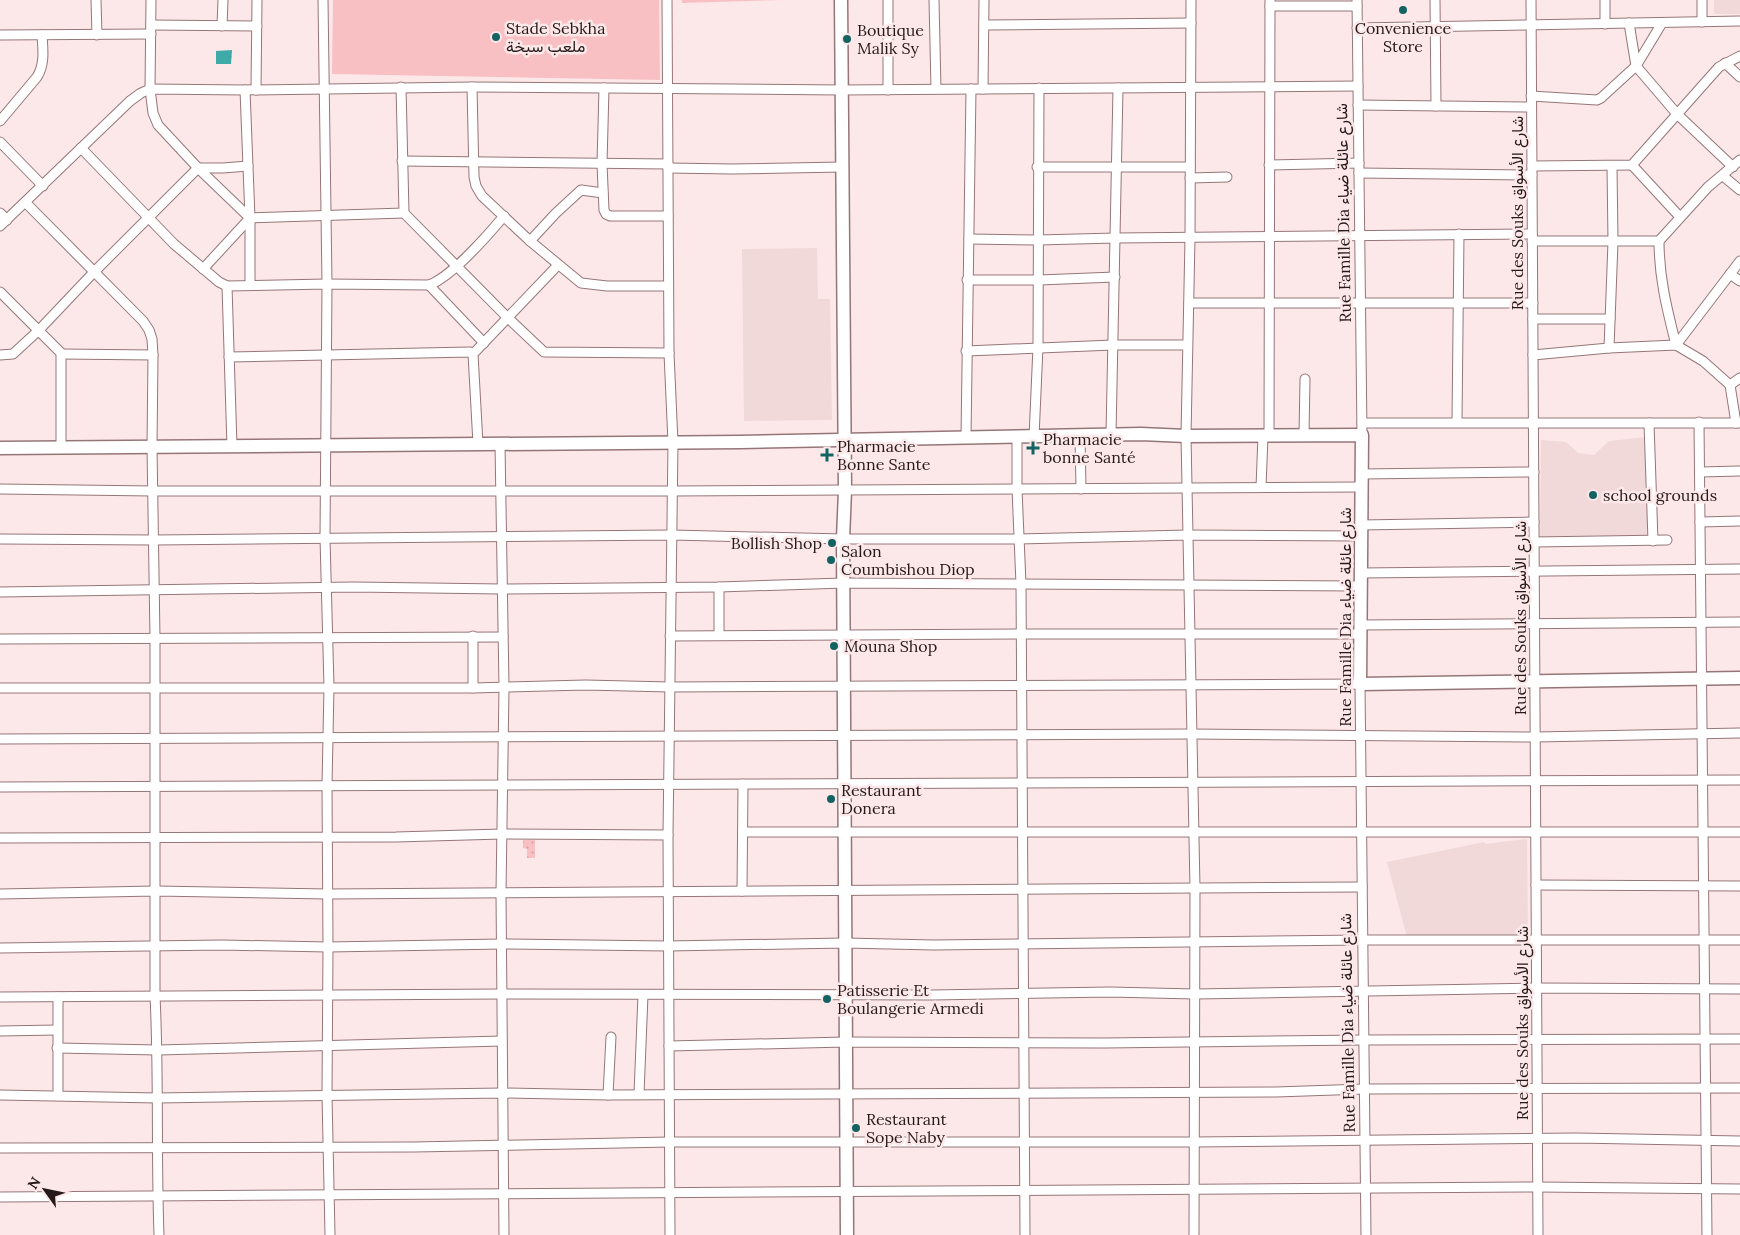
<svg xmlns="http://www.w3.org/2000/svg" width="1740" height="1235" viewBox="0 0 1740 1235" font-family="Lora,Vazirmatn,serif">
  <style>
    .built { fill: #f1d8d9 }
    .park { fill: url(#park-dots) }
    .pitch { fill: #f9c0c4 }
    .water { fill: url(#water-ripples) }
    .lines { fill: none; stroke-linecap: round; stroke-linejoin: round }
    .street-casing { stroke: #957678; stroke-width: 11 }
    .secondary-casing { stroke: #957678; stroke-width: 15 }
    .street { stroke: #fff; stroke-width: 9 }
    .secondary { stroke: #fff; stroke-width: 12 }
    .poi-dot { fill: #136362; stroke: #fde8e9; stroke-width: 2 }
    .labels { text-anchor: middle; stroke-width: 5; stroke-linejoin: round; paint-order: stroke }
    .poi-label { font-size: 16px; fill: #251919; stroke: #fde8e9; text-anchor: start }
    .street-label { font-size: 16px; fill: #251919; stroke: #fde8e9 }
  </style>
  <defs>
    <pattern id="park-dots" width="8" height="8" patternUnits="userSpaceOnUse" patternTransform="scale(1.25)"><rect width="8" height="8" fill="#f9c0c4"/><path d="M2 2h.1M6 6h.1" fill="none" stroke="#d5a4a8" stroke-width="1.8" stroke-linecap="round"/></pattern>
    <pattern id="water-ripples" width="26" height="14" patternUnits="userSpaceOnUse" patternTransform="scale(1.25)"><rect width="26" height="14" fill="#3eaba9"/><path d="M2 4q2-2 4 0t4 0M15 11q2-2 4 0t4 0" fill="none" stroke="#348a89"/></pattern>
  </defs>
  <rect width="100%" height="100%" fill="#fde8e9"/>
  <!-- built -->
  <g class="built">
    <rect x="1714" y="0" width="26" height="14"/>
    <polygon points="817,248 818,299 830,299 832,420 744,421 742,249"/>
    <polygon points="1647,437 1649,539 1540,538 1541,440 1566,442 1578,453 1594,455 1609,441"/>
    <polygon points="1527,839 1528,937 1407,937 1387,862 1484,842 1485,844"/>
  </g>
  <!-- park -->
  <polygon class="park" points="523,840 535,840 535,858 527,858 527,849 523,848"/>
  <!-- pitch -->
  <g class="pitch">
    <polygon points="333,0 659,0 660,80 332,74"/>
    <polygon points="682,0 782,0 682,3"/>
  </g>
  <!-- water -->
  <polygon class="water" points="232,50 231,64 216,64 216,51"/>
  <g class="lines">
    <defs>
      <g id="street">
        <polyline points="96,0 97,35"/>
        <polyline points="151,0 150,89 153,113 158,125 198,168 250,218 404,213"/>
        <polyline points="323,0 327,284 325,538 329,687 327,786 328,947 327,1095 330,1235"/>
        <polyline points="667,0 669,353 673,443 668,835 670,1235"/>
        <polyline points="888,0 888,90"/>
        <polyline points="934,0 936,89"/>
        <polyline points="1191,0 1190,238 1186,436 1195,888 1194,1235"/>
        <polyline points="1357,0 1362,435"/>
        <polyline points="1435,0 1436,106"/>
        <polyline points="1531,0 1538,1235"/>
        <polyline points="1605,0 1605,24"/>
        <polyline points="1702,0 1702,22"/>
        <polyline points="1270,6 1357,6"/>
        <polyline points="1629,23 1636,66 1677,114 1733,167"/>
        <polyline points="151,25 257,26"/>
        <polyline points="984,25 1191,23"/>
        <polyline points="222,26 223,0"/>
        <polyline points="1357,28 1740,21"/>
        <polyline points="0,35 151,34"/>
        <polyline points="1725,63 1740,77"/>
        <polyline points="401,87 404,213 507,317 544,352 669,353"/>
        <polyline points="472,87 474,177 476,186 482,196 530,241 581,283 607,286 668,286"/>
        <polyline points="604,88 602,164 604,210 606,214 610,216 668,216"/>
        <polyline points="983,89 984,0"/>
        <polyline points="245,90 250,218 250,285"/>
        <polyline points="256,90 257,0"/>
        <polyline points="1531,96 1597,100 1601,98 1636,66 1662,23"/>
        <polyline points="1358,105 1531,107"/>
        <path d="M0 121 37 77C45 64 43 50 42 35"/>
        <polyline points="0,142 43,186"/>
        <path d="M81 148 174 244 219 282 227 286 327 284 429 285C451 277 488 235 504 216"/>
        <polyline points="402,161 668,164"/>
        <polyline points="1269,165 1359,163"/>
        <polyline points="1632,165 1680,217"/>
        <polyline points="1532,166 1632,165 1719,67 1740,56"/>
        <polyline points="1037,167 1190,167"/>
        <polyline points="668,168 732,169 842,167"/>
        <polyline points="1359,173 1532,175"/>
        <polyline points="1723,176 1740,190"/>
        <polyline points="1190,178 1227,177"/>
        <path d="M26 203 143 321 149 330 152 339 153 355 152 447 155 638V996C159 1075 156 1155 159 1235"/>
        <polyline points="0,213 7,220"/>
        <polyline points="0,226 130,101 141,93 150,89 245,90 472,87 841,90 1358,86"/>
        <polyline points="969,239 1038,240 1116,238 1532,234"/>
        <polyline points="530,241 556,213 581,190 603,193"/>
        <polyline points="1532,241 1659,241"/>
        <polyline points="203,269 250,218"/>
        <polyline points="1730,274 1740,281"/>
        <polyline points="967,280 1039,280 1115,277"/>
        <polyline points="429,285 484,343"/>
        <polyline points="227,286 232,447"/>
        <polyline points="0,292 61,353 61,447"/>
        <polyline points="1189,303 1533,303"/>
        <polyline points="1533,319 1610,319"/>
        <path d="M1676 345C1667 309 1659 278 1659 241L1708 187 1740 160"/>
        <polyline points="1676,345 1740,261"/>
        <polyline points="1609,348 1613,242 1612,166"/>
        <polyline points="966,351 1113,345 1187,345"/>
        <polyline points="62,354 153,355"/>
        <polyline points="0,355 13,354 39,330 95,271 198,168 223,168 248,166"/>
        <polyline points="1533,355 1609,348 1676,345 1703,361 1730,385 1736,423"/>
        <polyline points="229,357 470,352 473,354"/>
        <polyline points="1730,385 1740,378"/>
        <polyline points="1457,422 1459,234"/>
        <polyline points="1699,422 1707,1235"/>
        <polyline points="1362,423 1740,423"/>
        <polyline points="1649,423 1653,541"/>
        <polyline points="1111,435 1118,88"/>
        <polyline points="1269,435 1270,0"/>
        <polyline points="1304,435 1305,379"/>
        <polyline points="1017,436 1017,489 1021,584 1025,1235"/>
        <polyline points="1080,436 1081,489"/>
        <polyline points="966,437 971,89"/>
        <polyline points="1034,437 1038,347 1039,88"/>
        <polyline points="478,444 473,354 558,265"/>
        <polyline points="500,444 504,687 501,893 504,1235"/>
        <polyline points="1700,472 1740,471"/>
        <polyline points="1361,474 1534,472"/>
        <polyline points="1261,487 1263,436"/>
        <polyline points="0,489 153,491 672,491 1361,487"/>
        <polyline points="1700,522 1740,521"/>
        <polyline points="1361,525 1534,522"/>
        <polyline points="0,539 154,540 672,535 843,539 1018,539 1188,535 1361,536"/>
        <polyline points="1534,542 1667,540"/>
        <polyline points="1361,573 1740,569"/>
        <polyline points="719,587 719,635"/>
        <polyline points="0,592 353,587 502,589 719,587 844,583 1361,586"/>
        <polyline points="1360,625 1740,622"/>
        <polyline points="670,636 1021,634 1360,634"/>
        <polyline points="0,639 503,637"/>
        <polyline points="0,688 473,688 585,685 670,687 1360,684 1366,1235"/>
        <polyline points="473,688 473,636"/>
        <polyline points="0,739 1192,734 1536,737 1740,733"/>
        <polyline points="0,787 1740,780"/>
        <polyline points="743,832 1740,832"/>
        <polyline points="0,838 396,837 502,834 668,835"/>
        <polyline points="1536,885 1740,886"/>
        <polyline points="742,891 743,784"/>
        <polyline points="0,894 156,891 328,894 1362,887"/>
        <polyline points="0,948 222,945 328,947 502,944 668,946 845,943 934,945 1363,940 1740,940"/>
        <polyline points="0,997 502,994 933,995 1110,992 1195,994 1536,988 1740,989"/>
        <polyline points="58,997 58,1095"/>
        <polyline points="0,1031 57,1030"/>
        <polyline points="669,1046 846,1042 1105,1043 1364,1040 1740,1039"/>
        <polyline points="57,1048 158,1050 502,1041"/>
        <polyline points="639,1094 643,995"/>
        <polyline points="0,1095 157,1098 503,1093 608,1095 1276,1092 1364,1089 1740,1088"/>
        <polyline points="608,1095 611,1037"/>
        <polyline points="0,1148 414,1147 670,1142 1195,1142 1576,1138 1740,1141"/>
        <polyline points="0,1197 1537,1187 1740,1189"/>
      </g>
      <g id="secondary">
        <polyline points="841,0 845,490 843,539 847,1235"/>
        <polyline points="0,448 740,442 1141,434 1186,436 1362,435 1360,684 1740,678"/>
      </g>
    </defs>
    <!-- street casing -->
    <use href="#street" class="street-casing"/>
    <!-- secondary casing -->
    <use href="#secondary" class="secondary-casing"/>
    <!-- street -->
    <use href="#street" class="street"/>
    <!-- secondary -->
    <use href="#secondary" class="secondary"/>
  </g>
  <!-- markers -->
  <g class="poi-dot">
    <circle cx="1403" cy="10" r="5"/>
    <circle cx="496" cy="37" r="5"/>
    <circle cx="847" cy="39" r="5"/>
    <path d="M1030.5 440.5h5v5h5v5h-5v5h-5v-5h-5v-5h5z"/>
    <path d="M824.5 447.5h5v5h5v5h-5v5h-5v-5h-5v-5h5z"/>
    <circle cx="1593" cy="495" r="5"/>
    <circle cx="832" cy="543" r="5"/>
    <circle cx="831" cy="560" r="5"/>
    <circle cx="834" cy="646" r="5"/>
    <circle cx="831" cy="799" r="5"/>
    <circle cx="827" cy="999" r="5"/>
    <circle cx="856" cy="1128" r="5"/>
  </g>
  <g class="labels">
    <!-- poi labels -->
    <g class="poi-label">
      <text x="506" y="34">Stade Sebkha<tspan x="506" dy="18">ملعب سبخة</tspan></text>
      <text x="1403" y="34" text-anchor="middle">Convenience<tspan x="1403" dy="18">Store</tspan></text>
      <text x="857" y="36">Boutique<tspan x="857" dy="18">Malik Sy</tspan></text>
      <text x="1043" y="445">Pharmacie<tspan x="1043" dy="18">bonne Santé</tspan></text>
      <text x="837" y="452">Pharmacie<tspan x="837" dy="18">Bonne Sante</tspan></text>
      <text x="1603" y="501">school grounds</text>
      <text x="822" y="549" text-anchor="end">Bollish Shop</text>
      <text x="841" y="557">Salon<tspan x="841" dy="18">Coumbishou Diop</tspan></text>
      <text x="844" y="652">Mouna Shop</text>
      <text x="841" y="796">Restaurant<tspan x="841" dy="18">Donera</tspan></text>
      <text x="837" y="996">Patisserie Et<tspan x="837" dy="18">Boulangerie Armedi</tspan></text>
      <text x="866" y="1125">Restaurant<tspan x="866" dy="18">Sope Naby</tspan></text>
    </g>
    <!-- street labels -->
    <g class="street-label">
      <text transform="translate(1343 213) rotate(-91)" y="6">Rue Famille Dia شارع عائلة ضياء</text>
      <text transform="translate(1517 213) rotate(-90)" y="6">Rue des Souks شارع الأسواق</text>
      <text transform="translate(1345 617) rotate(-90)" y="6">Rue Famille Dia شارع عائلة ضياء</text>
      <text transform="translate(1520 618) rotate(-90)" y="6">Rue des Souks شارع الأسواق</text>
      <text transform="translate(1347 1023) rotate(-91)" y="6">Rue Famille Dia شارع عائلة ضياء</text>
      <text transform="translate(1522 1023) rotate(-90)" y="6">Rue des Souks شارع الأسواق</text>
    </g>
  </g>
  <!-- north arrow -->
  <g transform="translate(45 1190) rotate(303)" stroke="#fde8e9" stroke-width="4" paint-order="stroke">
  <path d="M0-4L9 19L0 12L-9 19Z" fill="#251919"/>
  <text y="-8" font-size="14" font-weight="bold" text-anchor="middle" fill="#251919">N</text>
  </g>
</svg>
